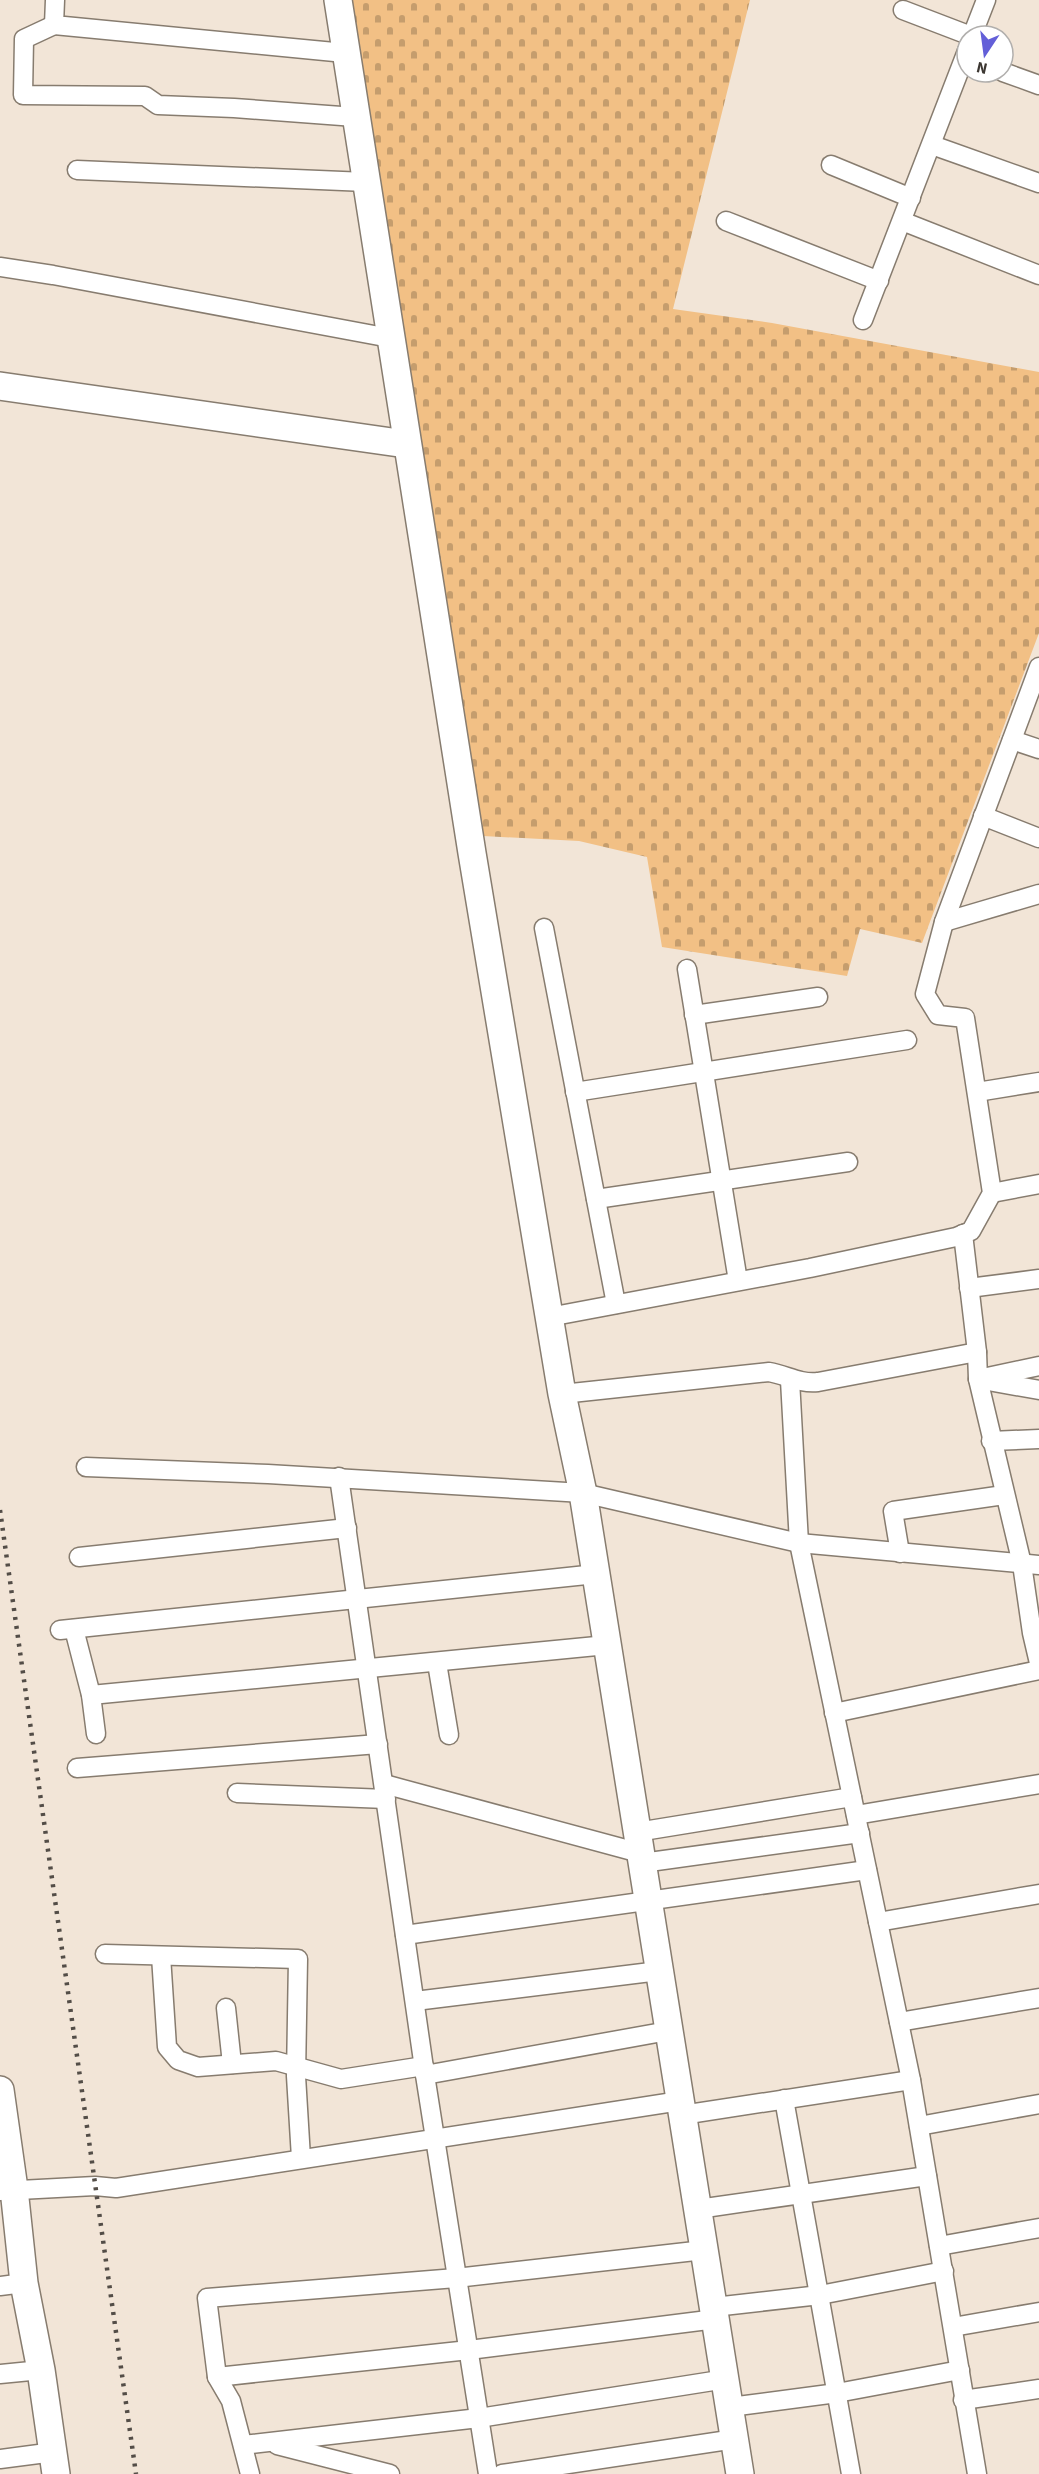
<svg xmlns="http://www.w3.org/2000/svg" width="1039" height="2474" viewBox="0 0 1039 2474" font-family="'Source Sans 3',sans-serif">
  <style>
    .cemetery { fill: url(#cemetery-stones) }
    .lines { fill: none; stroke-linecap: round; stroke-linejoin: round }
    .street-casing { stroke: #877c6f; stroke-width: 21 }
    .secondary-casing { stroke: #877c6f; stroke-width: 30 }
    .street { stroke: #fff; stroke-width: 18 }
    .secondary { stroke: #fff; stroke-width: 27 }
    .rail { stroke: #534d47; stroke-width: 4.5; stroke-dasharray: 3 6; stroke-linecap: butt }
  </style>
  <defs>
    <pattern id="cemetery-stones" width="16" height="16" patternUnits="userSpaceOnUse" patternTransform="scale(1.5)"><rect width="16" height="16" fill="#f2c085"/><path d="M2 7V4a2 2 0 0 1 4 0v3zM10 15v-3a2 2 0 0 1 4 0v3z" fill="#c59d6d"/></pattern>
  </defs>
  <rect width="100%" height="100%" fill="#f2e5d7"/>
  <!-- cemetery -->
  <polygon class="cemetery" points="348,0 750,0 673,309 772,323 1039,372 1039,633 922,943 860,929 847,976 662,947 647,857 579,841 483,836"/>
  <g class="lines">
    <defs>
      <g id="street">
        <polyline points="55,0 54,25 345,53"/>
        <polyline points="903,10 971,36"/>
        <polyline points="54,25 24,39 23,95 145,96 158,105 234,108 355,117"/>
        <polyline points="972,36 986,0"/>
        <polyline points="1003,72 1039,85"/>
        <polyline points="932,145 1039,183"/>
        <polyline points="831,165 911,198"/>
        <polyline points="77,170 366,182"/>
        <polyline points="726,221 879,281"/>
        <polyline points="902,221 1039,275"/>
        <polyline points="0,267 53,275 390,338"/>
        <polyline points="863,320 967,51"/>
        <polyline points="1012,740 1039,749"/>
        <polyline points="983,816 1039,838"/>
        <polyline points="944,922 1039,894"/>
        <polyline points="544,928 616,1304"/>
        <polyline points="687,969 738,1281"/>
        <polyline points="694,1015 818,997"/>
        <polyline points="575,1092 907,1040"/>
        <polyline points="977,1092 1039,1082"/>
        <polyline points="992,1193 1039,1184"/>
        <polyline points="596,1199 848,1162"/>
        <polyline points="963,1234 977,1352 978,1379 1022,1564 1032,1633 1039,1663"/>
        <polyline points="969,1288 1039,1279"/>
        <polyline points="549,1317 810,1268 956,1237 971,1231 992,1193 965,1018 938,1015 925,994 944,922 1039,667"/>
        <polyline points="978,1379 1039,1366"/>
        <polyline points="790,1380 799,1543 911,2080 977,2474"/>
        <polyline points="988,1381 1039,1390"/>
        <path d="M562 1394 769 1372C787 1375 799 1384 818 1382L977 1352"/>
        <polyline points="991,1441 1039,1439"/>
        <polyline points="86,1467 268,1474 583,1493 799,1543 1039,1565"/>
        <polyline points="339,1477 425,2075 488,2474"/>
        <polyline points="900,1553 893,1511 1004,1495"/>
        <polyline points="79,1557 347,1528"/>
        <polyline points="74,1629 91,1695 96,1734"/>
        <polyline points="60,1630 596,1574"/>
        <polyline points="437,1663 449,1735"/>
        <polyline points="91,1695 607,1645"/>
        <polyline points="834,1713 1039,1670"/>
        <polyline points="77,1768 378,1744"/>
        <polyline points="384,1784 640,1853"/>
        <polyline points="237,1793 386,1799"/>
        <polyline points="856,1815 1039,1784"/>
        <polyline points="637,1832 852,1797"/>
        <polyline points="642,1863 860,1833"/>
        <polyline points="878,1922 1039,1894"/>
        <polyline points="405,1935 867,1870"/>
        <polyline points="105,1954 298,1959 296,2076 301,2158"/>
        <polyline points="161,1956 167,2047 178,2060 198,2067 276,2061 341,2079 424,2066"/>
        <polyline points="415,2001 659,1971"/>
        <polyline points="226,2008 232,2064"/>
        <polyline points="899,2022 1039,1998"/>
        <polyline points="425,2075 668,2031"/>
        <polyline points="784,2099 851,2474"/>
        <polyline points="682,2115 911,2080"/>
        <polyline points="919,2126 1039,2104"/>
        <polyline points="0,2191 95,2186 116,2188 680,2101"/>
        <polyline points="698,2209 927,2176"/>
        <polyline points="939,2246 1039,2228"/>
        <polyline points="0,2286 24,2283"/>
        <polyline points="714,2307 820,2295 944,2271"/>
        <polyline points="953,2327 1039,2312"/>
        <polyline points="0,2374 41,2370"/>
        <polyline points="217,2377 469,2350 716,2319"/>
        <polyline points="963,2400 1039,2389"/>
        <polyline points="730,2407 837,2393 960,2370"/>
        <polyline points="243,2445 479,2418 726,2379"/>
        <polyline points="277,2445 390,2474"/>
        <polyline points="0,2459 54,2452"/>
        <polyline points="250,2474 231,2401 217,2377 207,2298 456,2278 704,2250"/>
        <polyline points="502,2474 735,2439"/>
      </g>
      <g id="secondary">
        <polyline points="338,0 472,853 562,1394 583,1493 740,2474"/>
        <polyline points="0,386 406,444"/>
        <polyline points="0,2090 14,2189 24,2283 41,2370 56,2474"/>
      </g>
    </defs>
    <!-- street casing -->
    <use href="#street" class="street-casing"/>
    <!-- secondary casing -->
    <use href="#secondary" class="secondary-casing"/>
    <!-- street -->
    <use href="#street" class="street"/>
    <!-- secondary -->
    <use href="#secondary" class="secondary"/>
    <!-- rail -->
    <polyline class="rail" points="0,1510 136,2474"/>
  </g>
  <!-- north arrow -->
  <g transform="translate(985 54) rotate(193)"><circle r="28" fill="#ffffff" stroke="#b1afad" stroke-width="1.5"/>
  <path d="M0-4.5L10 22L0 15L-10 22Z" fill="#635fd8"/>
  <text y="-9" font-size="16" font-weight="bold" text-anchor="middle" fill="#3c3732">N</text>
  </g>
</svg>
